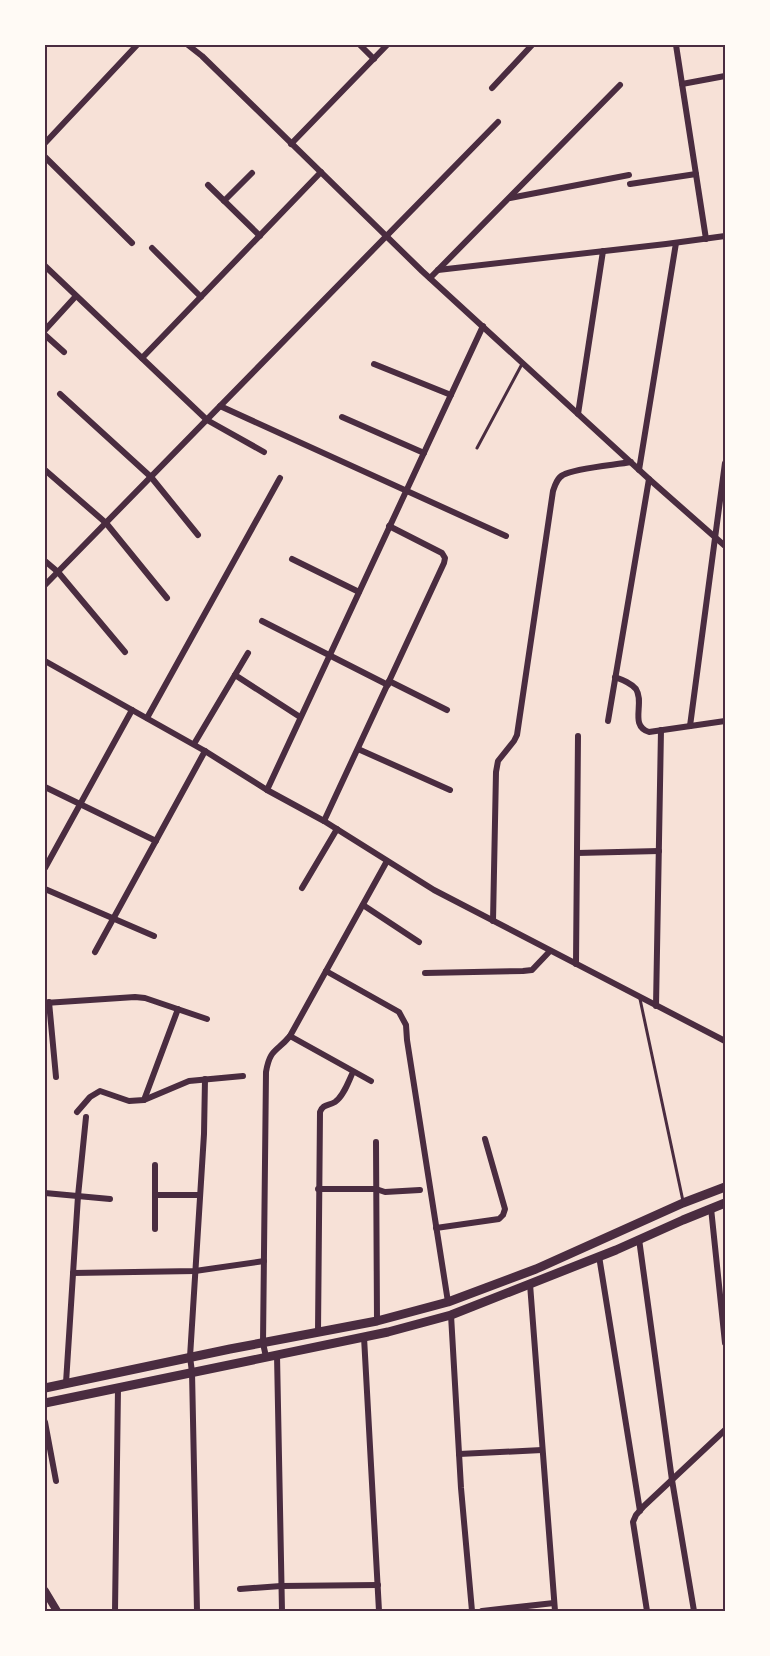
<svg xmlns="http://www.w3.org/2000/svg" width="770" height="1656" viewBox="0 0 770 1656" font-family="'Source Sans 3',sans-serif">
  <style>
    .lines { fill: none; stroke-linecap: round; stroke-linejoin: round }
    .service { stroke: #4a2c40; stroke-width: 3 }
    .minor { stroke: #4a2c40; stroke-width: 6 }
    .tertiary { stroke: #4a2c40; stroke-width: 8 }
    .secondary { stroke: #4a2c40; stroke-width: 9 }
    .neatline { fill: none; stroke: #4a2c40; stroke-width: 2 }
  </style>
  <rect width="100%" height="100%" fill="#f7e1d7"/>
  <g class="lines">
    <!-- service -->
    <g class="service">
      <polyline points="477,448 522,364"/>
      <polyline points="640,999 683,1201"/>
    </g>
    <!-- minor -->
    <g class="minor">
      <polyline points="188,45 202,56 422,271 649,479 725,546"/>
      <polyline points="360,45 374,59"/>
      <polyline points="676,45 706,239"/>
      <polyline points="682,84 725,76"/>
      <polyline points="492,88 532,45"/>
      <polyline points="45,143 137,45"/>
      <polyline points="291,144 387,45"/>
      <polyline points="45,157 132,243"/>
      <polyline points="630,184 696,174"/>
      <polyline points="208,185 260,236"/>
      <polyline points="510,198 629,175"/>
      <polyline points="224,201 252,173"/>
      <polyline points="152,248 201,297"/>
      <polyline points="45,266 207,420 264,452"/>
      <polyline points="438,270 666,244 725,236"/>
      <polyline points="430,278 620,85"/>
      <polyline points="45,330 76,296"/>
      <polyline points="45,335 64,352"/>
      <polyline points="142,358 321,172"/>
      <polyline points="374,364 451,395"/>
      <polyline points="60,394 151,477 198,535"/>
      <polyline points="220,406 506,536"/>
      <polyline points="578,414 603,251"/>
      <polyline points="342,417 424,453"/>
      <polyline points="45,470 106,523 167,598"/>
      <polyline points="639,470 676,243"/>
      <polyline points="292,559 359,592"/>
      <polyline points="45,561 58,572 125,652"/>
      <polyline points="45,585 498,122"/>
      <polyline points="262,621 388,685"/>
      <polyline points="45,661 205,751 267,790 324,821 434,890 725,1041"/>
      <polyline points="235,675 300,717"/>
      <path d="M615 677C623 680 631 683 636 689 645 703 629 726 649 732L725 721"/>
      <polyline points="389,681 447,710"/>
      <polyline points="147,718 280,478"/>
      <polyline points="608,721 649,479"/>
      <polyline points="690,726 725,463"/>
      <polyline points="194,744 248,653"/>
      <polyline points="358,749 450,790"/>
      <polyline points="45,787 156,841"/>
      <polyline points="267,790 483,326"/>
      <polyline points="324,821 444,563 445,558 442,553 389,526"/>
      <polyline points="577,853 659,851"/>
      <polyline points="45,868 132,710"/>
      <polyline points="302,888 337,829"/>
      <polyline points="45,889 154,936"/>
      <polyline points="363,905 419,942"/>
      <path d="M493 921 496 772 498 761 514 741 517 735 553 491C555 485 557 478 563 475 575 468 615 465 631 462"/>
      <polyline points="95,952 205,751"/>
      <polyline points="576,964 578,736"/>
      <polyline points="326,971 399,1012 406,1025 407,1040 448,1302"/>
      <polyline points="425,973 523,971 532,970 550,951"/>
      <polyline points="49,1002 56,1077"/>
      <polyline points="45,1003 135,997 145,998 207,1019"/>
      <polyline points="656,1006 661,730"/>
      <polyline points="290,1036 371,1081"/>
      <polyline points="144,1100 178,1009"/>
      <polyline points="77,1112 90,1097 100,1091 129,1101 144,1100 189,1081 243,1076"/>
      <polyline points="376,1142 377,1321"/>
      <polyline points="155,1165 155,1229"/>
      <polyline points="318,1189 376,1189 385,1192 420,1190"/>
      <polyline points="45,1193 110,1199"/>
      <polyline points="155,1195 200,1195"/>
      <polyline points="711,1208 725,1343"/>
      <polyline points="436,1228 499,1219 503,1215 505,1209 485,1139"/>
      <polyline points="639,1239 672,1480 694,1611"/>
      <polyline points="599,1256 640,1511"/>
      <polyline points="73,1273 195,1271 264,1261"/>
      <polyline points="530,1284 555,1611"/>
      <polyline points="451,1315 461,1488 472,1611"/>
      <path d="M318 1333 320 1112C323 1104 328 1106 335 1102 344 1096 349 1080 353 1072"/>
      <polyline points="364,1337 379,1611"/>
      <polyline points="277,1355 282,1611"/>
      <path d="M266 1357 263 1343 266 1072C270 1048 277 1052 290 1036L387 861"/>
      <polyline points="66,1383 78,1196 86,1117"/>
      <polyline points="45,1422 56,1481"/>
      <polyline points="459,1454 542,1450"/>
      <polyline points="240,1589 281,1586 378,1585"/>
      <polyline points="115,1611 118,1388"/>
      <polyline points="197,1611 192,1372 190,1357 204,1134 205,1079"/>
      <polyline points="482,1611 554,1603"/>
      <polyline points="647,1611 633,1522 636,1515 644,1506 725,1430"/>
    </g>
    <!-- tertiary -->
    <polyline class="tertiary" points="45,1591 57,1611"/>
    <!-- secondary -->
    <g class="secondary">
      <polyline points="45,1388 230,1349 377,1321 448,1302 536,1269 683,1203 725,1187"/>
      <polyline points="45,1403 388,1332 451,1315 616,1250 683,1220 725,1203"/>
    </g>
  </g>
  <!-- border -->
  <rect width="770" height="1656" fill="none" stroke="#fffaf5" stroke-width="93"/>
  <rect x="46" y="46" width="678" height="1564" class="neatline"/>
</svg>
